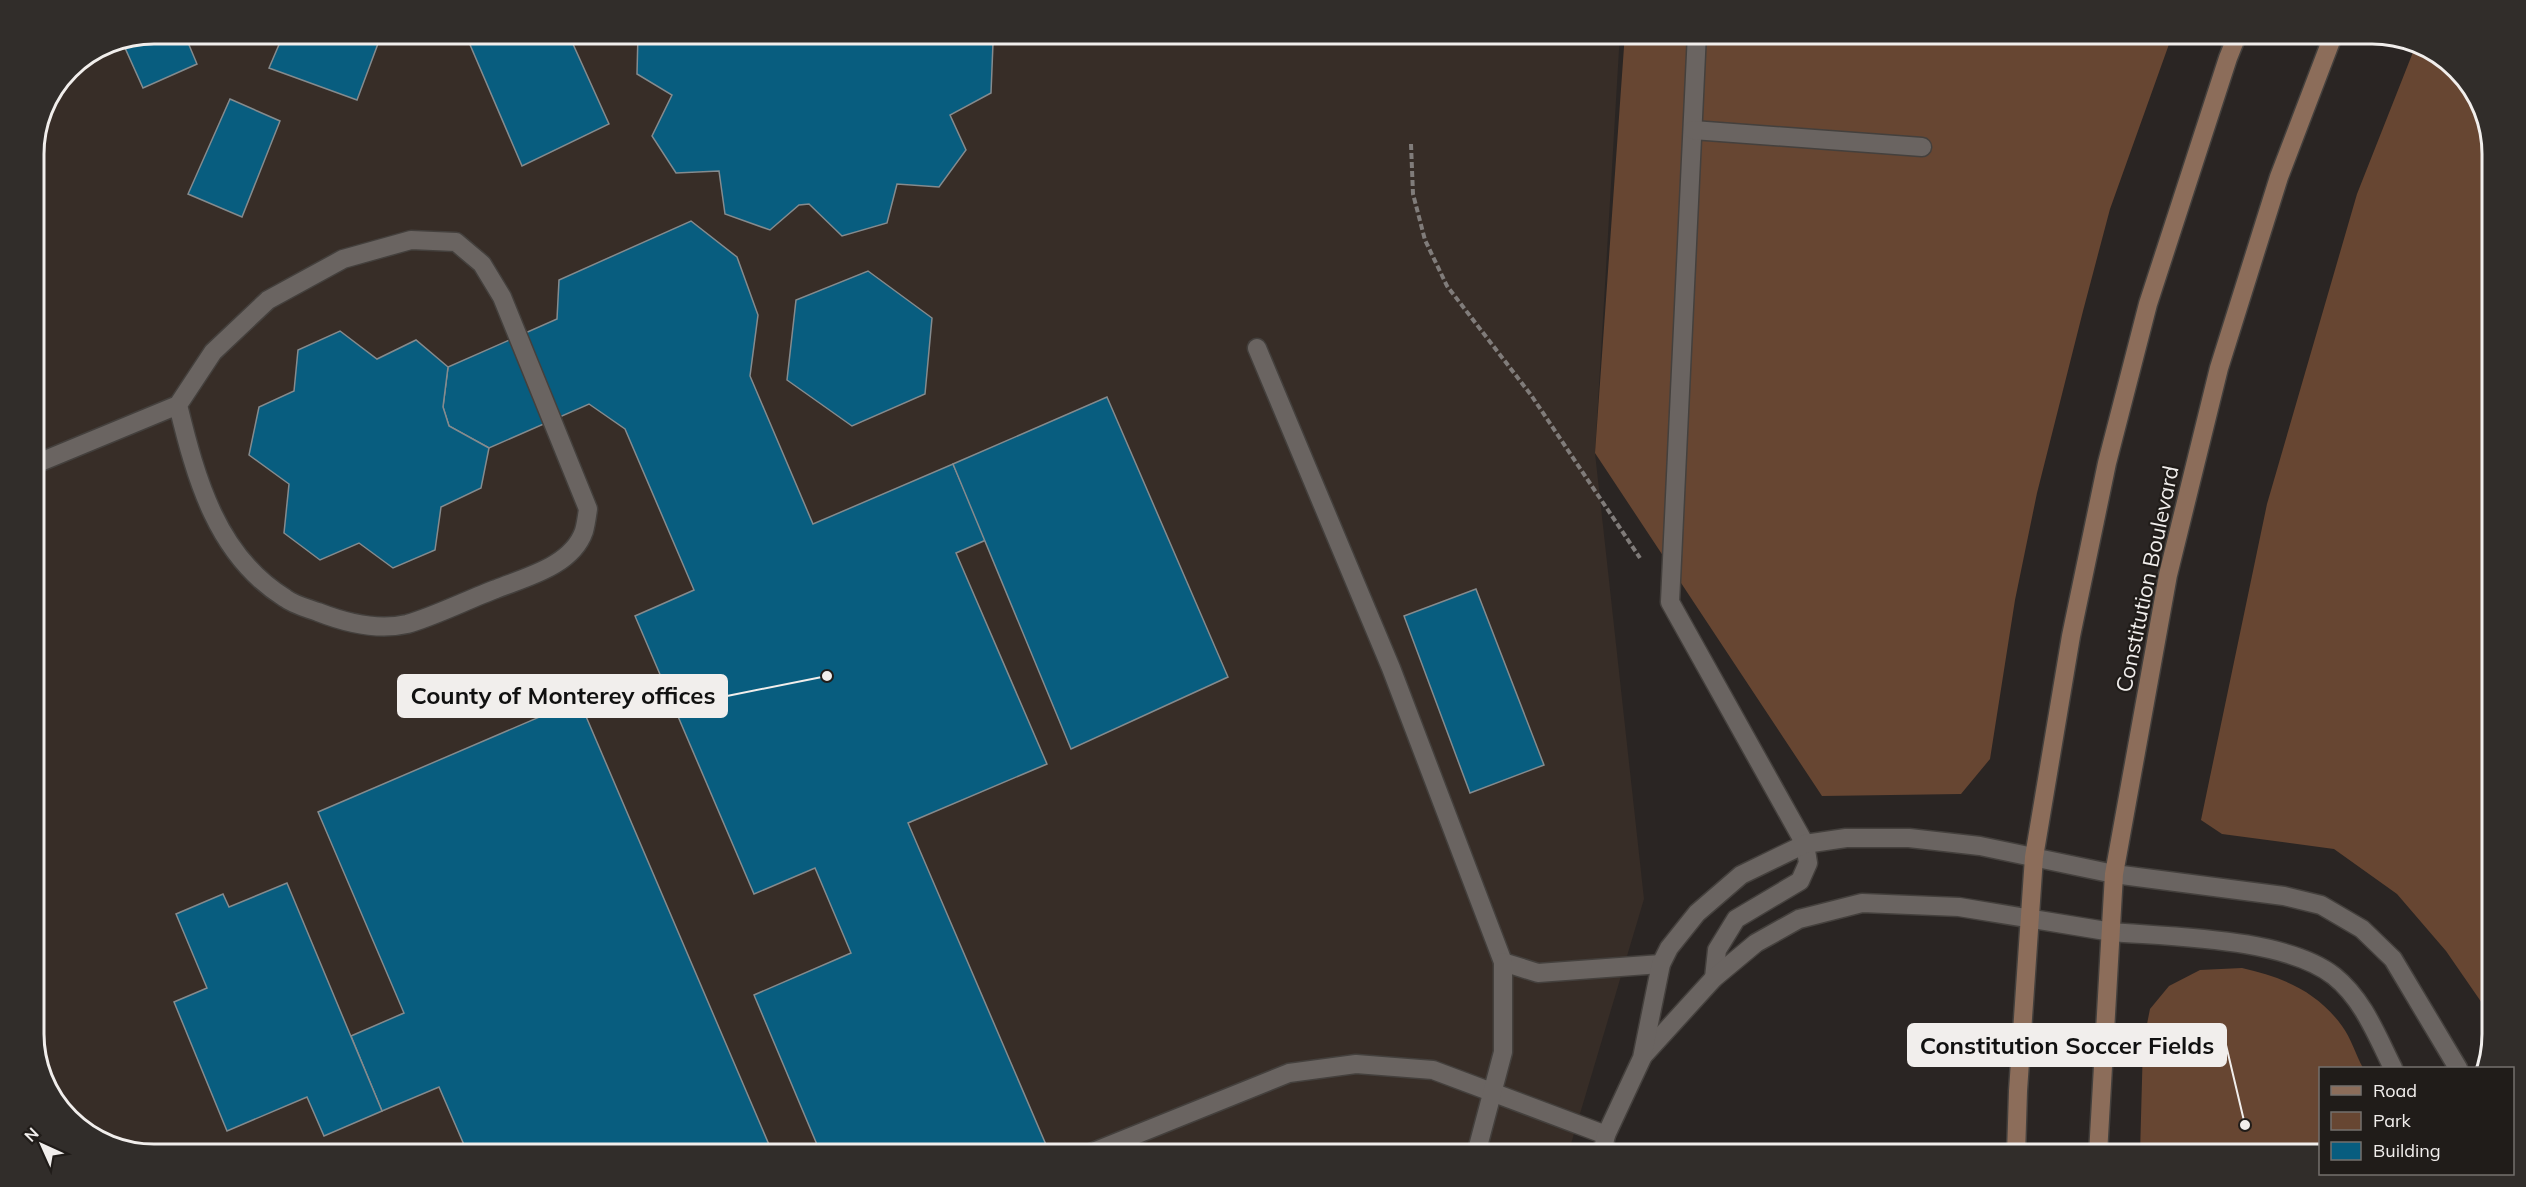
<svg xmlns="http://www.w3.org/2000/svg" width="2526" height="1187" viewBox="0 0 2526 1187" font-family="Mulish,sans-serif">
  <style>
    .built { fill: #372d27 }
    .green { fill: #674632 }
    .building { fill: #085d7f; stroke: #858b8e; stroke-width: 1.5 }
    .lines { fill: none; stroke-linecap: round; stroke-linejoin: round }
    .service-casing { stroke: #44403d; stroke-width: 21 }
    .minor-casing { stroke: #44403d; stroke-width: 21 }
    .secondary-casing { stroke: #44403d; stroke-width: 21 }
    .path { stroke: #807c7a; stroke-width: 4; stroke-dasharray: 6 3; stroke-linecap: butt }
    .service { stroke: #6a6461; stroke-width: 18 }
    .minor { stroke: #6a6461; stroke-width: 18 }
    .secondary { stroke: #8c6d5a; stroke-width: 18 }
    .labels { text-anchor: middle; stroke-width: 4.5; stroke-linejoin: round; paint-order: stroke }
    .street-label { font-size: 22px; fill: #f1eeec; stroke: #201c19 }
    .rim { fill: none; stroke: #f1eeec; stroke-width: 3 }
    .leader { fill: none; stroke: #f1eeec; stroke-width: 2 }
    .callout-dot { fill: #f1eeec; stroke: #201c19; stroke-width: 2 }
    .callout { fill: #f1eeec; stroke: #f1eeec; stroke-width: 2 }
    .callout-label { font-size: 24px; text-anchor: middle; font-weight: bold; fill: #111 }
  </style>
  <rect width="100%" height="100%" fill="#2a2523"/>
  <!-- built -->
  <polygon class="built" points="154,33 1620,33 1595,453 1644,899 1568,1154 154,1154 107,1145 54,1101 33,1042 33,146 42,107 69,68 108,42"/>
  <!-- green -->
  <g class="green">
    <polygon points="1625,33 2173,33 2110,209 2083,311 2037,493 2015,600 1990,759 1961,794 1822,796 1595,453"/>
    <polygon points="2417,42 2472,86 2493,146 2493,1019 2446,951 2397,894 2334,849 2222,834 2201,820 2267,504 2357,194"/>
    <path d="M2242 968C2282 977 2317 991 2342 1026 2351 1038 2356 1055 2363 1068H2320V1154H2140L2143 1044 2150 1009 2169 986 2200 970Z"/>
  </g>
  <!-- building -->
  <g class="building">
    <polygon points="154,33 184,33 197,64 143,88 121,39"/>
    <polygon points="284,33 382,33 357,100 269,68"/>
    <polygon points="465,33 568,33 609,124 522,166"/>
    <polygon points="638,33 975,33 993,43 991,93 950,115 966,150 939,187 897,184 887,223 842,236 809,204 799,205 770,230 725,214 719,171 676,173 652,136 672,95 637,74"/>
    <polygon points="230,99 280,121 242,217 188,194"/>
    <polygon points="691,221 737,257 758,315 750,376 813,524 953,464 986,540 956,553 1047,764 908,823 1050,1154 821,1154 754,995 851,953 815,868 754,894 635,616 694,590 625,429 589,404 489,448 449,426 443,407 448,367 557,319 559,280"/>
    <polygon points="868,271 932,318 925,394 852,426 787,380 796,300"/>
    <polygon points="340,331 377,359 416,340 448,367 443,407 449,426 489,448 481,488 441,507 435,550 393,568 359,543 320,560 284,533 289,484 249,455 259,407 294,391 298,350"/>
    <polygon points="1107,397 1228,677 1071,749 953,464"/>
    <polygon points="1476,589 1544,765 1470,793 1404,616"/>
    <polygon points="579,700 773,1154 468,1154 439,1087 382,1111 351,1036 404,1013 318,812"/>
    <polygon points="287,883 382,1111 324,1136 307,1097 227,1131 174,1002 207,988 176,914 223,894 229,907"/>
  </g>
  <g class="lines">
    <defs>
      <g id="service">
        <polyline points="1697,33 1670,602 1805,844"/>
        <polyline points="1693,130 1922,147"/>
        <polyline points="1257,348 1391,668 1503,962 1538,973 1661,964"/>
        <path d="M33 465 178 405 213 352 268 300 343 259 411 240 456 242 482 264 502 297 588 509C587 516 586 524 584 531 572 566 526 577 496 589 469 599 433 617 407 624 377 631 346 623 318 612 307 608 294 605 285 598 217 556 196 479 178 405"/>
        <polyline points="2114,874 2284,896 2321,905 2362,929 2393,959 2458,1068"/>
        <path d="M2112 932C2173 937 2286 938 2334 976 2363 999 2377 1036 2393 1068"/>
        <polyline points="1088,1154 1289,1073 1356,1064 1433,1070 1606,1135"/>
        <polyline points="1476,1154 1503,1052 1503,962"/>
      </g>
      <g id="minor">
        <polyline points="1714,978 1717,950 1736,919 1800,881 1808,863 1805,844"/>
        <polyline points="1643,1056 1714,978 1756,943 1799,919 1862,903 1959,907 2112,932"/>
        <polyline points="1602,1154 1606,1135 1642,1058 1661,964 1669,948 1697,913 1741,875 1805,844 1846,838 1909,838 1980,846 2114,874"/>
      </g>
      <g id="secondary">
        <polyline points="2016,1154 2018,1091 2034,857 2071,636 2107,463 2148,304 2228,58 2238,33"/>
        <polyline points="2098,1154 2114,874 2168,575 2219,368 2279,177 2334,33"/>
      </g>
    </defs>
    <!-- service casing -->
    <use href="#service" class="service-casing"/>
    <!-- minor casing -->
    <use href="#minor" class="minor-casing"/>
    <!-- secondary casing -->
    <use href="#secondary" class="secondary-casing"/>
    <!-- path -->
    <polyline class="path" points="1411,144 1413,194 1425,240 1447,286 1531,395 1640,558"/>
    <!-- service -->
    <use href="#service" class="service"/>
    <!-- minor -->
    <use href="#minor" class="minor"/>
    <!-- secondary -->
    <use href="#secondary" class="secondary"/>
  </g>
  <g class="labels">
    <!-- street labels -->
    <g class="street-label">
      <text transform="translate(2147 579) rotate(-78)" y="8">Constitution Boulevard</text>
    </g>
  </g>
  <!-- crop -->
  <path d="M0 0H2526V1187H0ZM154 44H2372A110 110 0 0 1 2482 154V1034A110 110 0 0 1 2372 1144H154A110 110 0 0 1 44 1034V154A110 110 0 0 1 154 44Z" fill="#312d2a" fill-rule="evenodd"/>
  <path class="rim" d="M154 44H2372A110 110 0 0 1 2482 154V1034A110 110 0 0 1 2372 1144H154A110 110 0 0 1 44 1034V154A110 110 0 0 1 154 44Z"/>
  <!-- callouts -->
  <path class="leader" d="M827 676L727 696M2245 1125L2226 1045"/>
  <g class="callout-dot">
    <circle cx="827" cy="676" r="6"/>
    <circle cx="2245" cy="1125" r="6"/>
  </g>
  <g class="callout">
    <rect x="398" y="675" width="329" height="42" rx="6"/>
    <rect x="1908" y="1024" width="318" height="42" rx="6"/>
  </g>
  <g class="callout-label">
    <text x="563" y="704">County of Monterey offices</text>
    <text x="2067" y="1054">Constitution Soccer Fields</text>
  </g>
  <!-- legend -->
  <rect x="2319" y="1067" width="195" height="108" fill="#201c19" stroke="#74706d" stroke-width="1.5"/>
  <rect x="2331" y="1086" width="30" height="9" fill="#8c6d5a" stroke="#74706d" stroke-width="1.5"/>
  <text x="2373" y="1097" font-size="18" fill="#f1eeec">Road</text>
  <rect x="2331" y="1112" width="30" height="18" fill="#674632" stroke="#74706d" stroke-width="1.5"/>
  <text x="2373" y="1127" font-size="18" fill="#f1eeec">Park</text>
  <rect x="2331" y="1142" width="30" height="18" fill="#085d7f" stroke="#74706d" stroke-width="1.5"/>
  <text x="2373" y="1157" font-size="18" fill="#f1eeec">Building</text>
  <!-- north arrow -->
  <g transform="translate(42 1145) rotate(315)" stroke="#201c19" stroke-width="4.5" paint-order="stroke">
  <path d="M0-4.5L10 22L0 15L-10 22Z" fill="#f1eeec"/>
  <text y="-9" font-size="16" font-weight="bold" text-anchor="middle" fill="#f1eeec">N</text>
  </g>
</svg>
